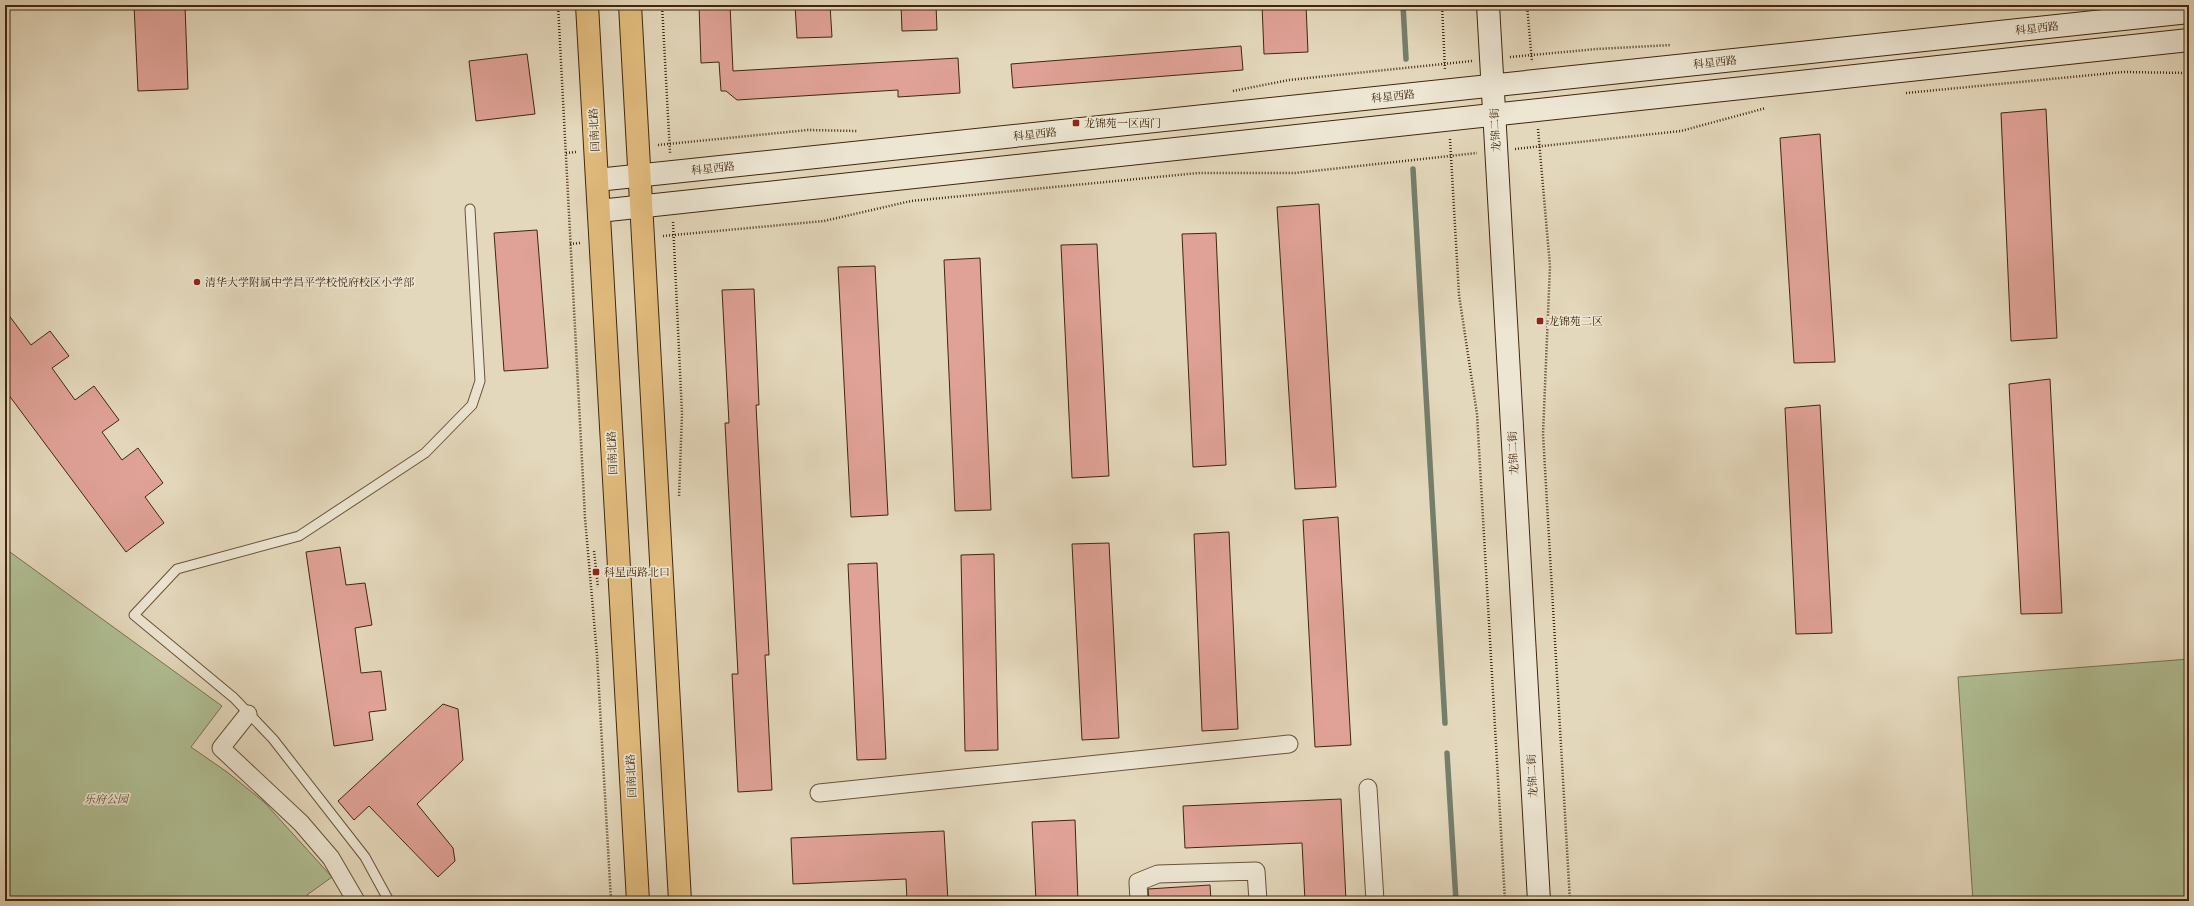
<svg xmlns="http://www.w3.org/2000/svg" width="2194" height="906" viewBox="0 0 2194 906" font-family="'IM FELL French Canon','Noto Serif SC',serif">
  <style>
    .green { fill: #b0bf94; stroke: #787350 }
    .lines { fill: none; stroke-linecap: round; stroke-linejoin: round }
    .stream { stroke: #747f6c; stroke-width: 5.5 }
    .building { fill: #e0a297; stroke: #41270c }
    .lane-casing { stroke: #6a5338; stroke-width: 11 }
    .street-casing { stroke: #6a5338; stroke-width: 19 }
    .secondary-casing { stroke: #41270c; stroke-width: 24 }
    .primary-casing { stroke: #41270c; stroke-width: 24 }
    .path { stroke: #41270c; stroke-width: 2.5; stroke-dasharray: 1 2; stroke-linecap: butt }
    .lane { stroke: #ede6d3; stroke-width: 9 }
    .street { stroke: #ede6d3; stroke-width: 17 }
    .secondary { stroke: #ede6d3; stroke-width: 22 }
    .primary { stroke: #e2bc7e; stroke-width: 22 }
    .poi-dot { fill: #8f2418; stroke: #ede6d3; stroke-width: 1.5 }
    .labels { text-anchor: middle; stroke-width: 3.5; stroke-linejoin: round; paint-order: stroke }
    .street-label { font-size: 11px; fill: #41270c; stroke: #ede6d3 }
    .poi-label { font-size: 11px; fill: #41270c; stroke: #ede6d3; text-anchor: start }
    .park-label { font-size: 11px; font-style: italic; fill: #5d4d2e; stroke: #ede6d3 }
  </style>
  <rect width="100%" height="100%" fill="#e4d8bc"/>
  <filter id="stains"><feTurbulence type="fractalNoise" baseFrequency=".005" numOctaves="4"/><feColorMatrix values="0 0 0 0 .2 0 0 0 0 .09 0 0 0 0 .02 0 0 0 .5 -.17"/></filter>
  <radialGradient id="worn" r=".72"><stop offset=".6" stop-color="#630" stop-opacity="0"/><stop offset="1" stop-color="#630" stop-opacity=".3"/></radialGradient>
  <!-- green -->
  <g class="green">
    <polygon points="5,544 10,552 222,706 191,747 227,772 264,802 332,877 307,895 310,901 5,901"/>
    <polygon points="2189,659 2189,901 1973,901 1958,677"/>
  </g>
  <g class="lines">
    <!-- stream -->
    <g class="stream">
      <polyline points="1403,5 1406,59"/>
      <polyline points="1413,169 1445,723"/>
      <polyline points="1447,753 1456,901"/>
    </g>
  </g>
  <!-- building -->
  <g class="building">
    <polygon points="134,5 185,5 188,89 138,91"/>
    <polygon points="699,5 730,5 733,71 958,58 960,93 898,97 898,90 737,100 726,91 721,91 719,62 701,63"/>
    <polygon points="795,5 830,5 832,37 797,38"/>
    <polygon points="901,5 936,5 937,30 902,31"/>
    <polygon points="1262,5 1306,5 1308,52 1264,54"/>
    <polygon points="1241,46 1243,70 1013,88 1011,64"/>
    <polygon points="527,54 535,114 476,121 469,61"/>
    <polygon points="2046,109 2057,338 2011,341 2001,113"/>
    <polygon points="1820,134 1835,362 1794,363 1780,138"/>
    <polygon points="1319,204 1336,487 1295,489 1277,207"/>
    <polygon points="537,230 548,368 504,371 494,233"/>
    <polygon points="1216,233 1226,465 1193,467 1182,234"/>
    <polygon points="1097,244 1109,476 1072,478 1061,245"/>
    <polygon points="980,258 991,510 955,511 944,260"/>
    <polygon points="875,266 888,515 851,517 838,267"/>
    <polygon points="754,289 759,405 756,405 769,655 765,655 772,790 738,792 732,674 738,674 725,423 729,423 722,290"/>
    <polygon points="5,310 31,345 50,331 69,356 52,368 75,400 94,386 119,420 102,432 122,460 138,448 163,483 145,497 164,523 126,552 5,390"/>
    <polygon points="2050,379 2062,613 2021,614 2009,384"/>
    <polygon points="1820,405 1832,633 1796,634 1785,408"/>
    <polygon points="1338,517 1351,745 1315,747 1303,520"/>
    <polygon points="1229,532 1238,729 1202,731 1194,534"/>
    <polygon points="1109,543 1119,738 1082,740 1072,544"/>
    <polygon points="340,547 346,585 365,583 372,625 355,628 361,673 381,671 386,710 369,712 373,740 334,746 306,552"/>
    <polygon points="994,554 998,750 965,751 961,555"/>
    <polygon points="877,563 886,759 857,760 848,564"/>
    <polygon points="443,704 458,709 463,760 417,804 453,848 455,861 438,877 369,806 354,820 338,801"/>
    <polygon points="1341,799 1346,901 1305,901 1302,843 1185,848 1183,806"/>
    <polygon points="1075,820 1078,901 1036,901 1032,822"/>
    <polygon points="944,831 948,901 907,901 906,879 793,884 791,838"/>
    <polygon points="1210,885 1211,901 1149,901 1148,889"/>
  </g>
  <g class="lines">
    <defs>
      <polyline id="lane" points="389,901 365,857 273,739 234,698 134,615 177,569 299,536 425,453 472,405 480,381 470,209"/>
      <g id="street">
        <polyline points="248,714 221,748 301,823 331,858 356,901"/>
        <polyline points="1368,788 1375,901"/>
        <polyline points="819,793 1289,744"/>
        <polyline points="1139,901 1138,882 1158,874 1256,871 1258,901"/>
      </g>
      <g id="secondary">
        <polyline points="1488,5 1539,901"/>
        <polyline points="597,180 2189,12"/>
        <polyline points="599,211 2189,40"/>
      </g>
      <g id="primary">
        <polyline points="587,5 638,901"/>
        <polyline points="630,5 680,901"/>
      </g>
    </defs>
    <!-- lane casing -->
    <use href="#lane" class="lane-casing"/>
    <!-- street casing -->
    <use href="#street" class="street-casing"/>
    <!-- secondary casing -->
    <use href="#secondary" class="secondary-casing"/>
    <!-- primary casing -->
    <use href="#primary" class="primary-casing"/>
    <!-- path -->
    <g class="path">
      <polyline points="558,5 585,518 597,655 611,901"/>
      <polyline points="662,5 670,153"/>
      <polyline points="1442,5 1445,70"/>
      <polyline points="1527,5 1532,62"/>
      <polyline points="1510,57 1597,49 1671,45"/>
      <polyline points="1233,91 1289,80 1472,61"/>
      <polyline points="1906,93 2123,72 2189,73"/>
      <polyline points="1538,129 1550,266 1543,434 1570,901"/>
      <polyline points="1450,139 1459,295 1477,414 1505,901"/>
      <polyline points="658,145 808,130 857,131"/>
      <polyline points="1515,149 1681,131 1766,108"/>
      <polyline points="566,153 576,152"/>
      <polyline points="673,222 682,414 679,497"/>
      <polyline points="663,236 824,221 911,201 1198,173 1295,173 1477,153"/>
      <polyline points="570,244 580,243"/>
      <polyline points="594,551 598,587"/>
    </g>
    <!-- lane -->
    <use href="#lane" class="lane"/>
    <!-- street -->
    <use href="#street" class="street"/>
    <!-- secondary -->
    <use href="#secondary" class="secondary"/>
    <!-- primary -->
    <use href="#primary" class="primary"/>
  </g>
  <!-- markers -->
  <g class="poi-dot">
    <rect x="1072" y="119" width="8" height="8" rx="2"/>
    <circle cx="197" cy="282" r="4"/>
    <rect x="1536" y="317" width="8" height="8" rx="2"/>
    <rect x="592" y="568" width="8" height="8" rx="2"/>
  </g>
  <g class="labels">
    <!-- street labels -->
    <g class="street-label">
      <text transform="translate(2037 28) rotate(-6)" y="4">科星西路</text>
      <text transform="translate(1715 62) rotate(-6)" y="4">科星西路</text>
      <text transform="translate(1393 96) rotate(-6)" y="4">科星西路</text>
      <text transform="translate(594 130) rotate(-93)" y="4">回南北路</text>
      <text transform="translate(1495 130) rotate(-93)" y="4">龙锦二街</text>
      <text transform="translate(1035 134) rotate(-6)" y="4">科星西路</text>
      <text transform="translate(713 168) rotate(-6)" y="4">科星西路</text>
      <text transform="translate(612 453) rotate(-93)" y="4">回南北路</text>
      <text transform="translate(1513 453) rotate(-93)" y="4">龙锦二街</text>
      <text transform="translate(631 776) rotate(-93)" y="4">回南北路</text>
      <text transform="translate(1532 776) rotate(-93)" y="4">龙锦二街</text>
    </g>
    <!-- poi labels -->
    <g class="poi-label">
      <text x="1084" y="127">龙锦苑一区西门</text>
      <text x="205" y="286">清华大学附属中学昌平学校悦府校区小学部</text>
      <text x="1548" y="325">龙锦苑二区</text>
      <text x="604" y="576">科星西路北口</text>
    </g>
    <!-- park labels -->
    <g class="park-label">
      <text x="106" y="803">乐府公园</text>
    </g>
  </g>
  <!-- margin -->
  <rect width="2194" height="906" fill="none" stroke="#e4d8bc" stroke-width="20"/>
  <rect x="6" y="6" width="2182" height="894" fill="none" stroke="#41270c" stroke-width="2"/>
  <rect x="10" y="10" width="2174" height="886" fill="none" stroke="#41270c"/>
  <rect width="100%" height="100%" filter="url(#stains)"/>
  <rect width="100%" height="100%" fill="url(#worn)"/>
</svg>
